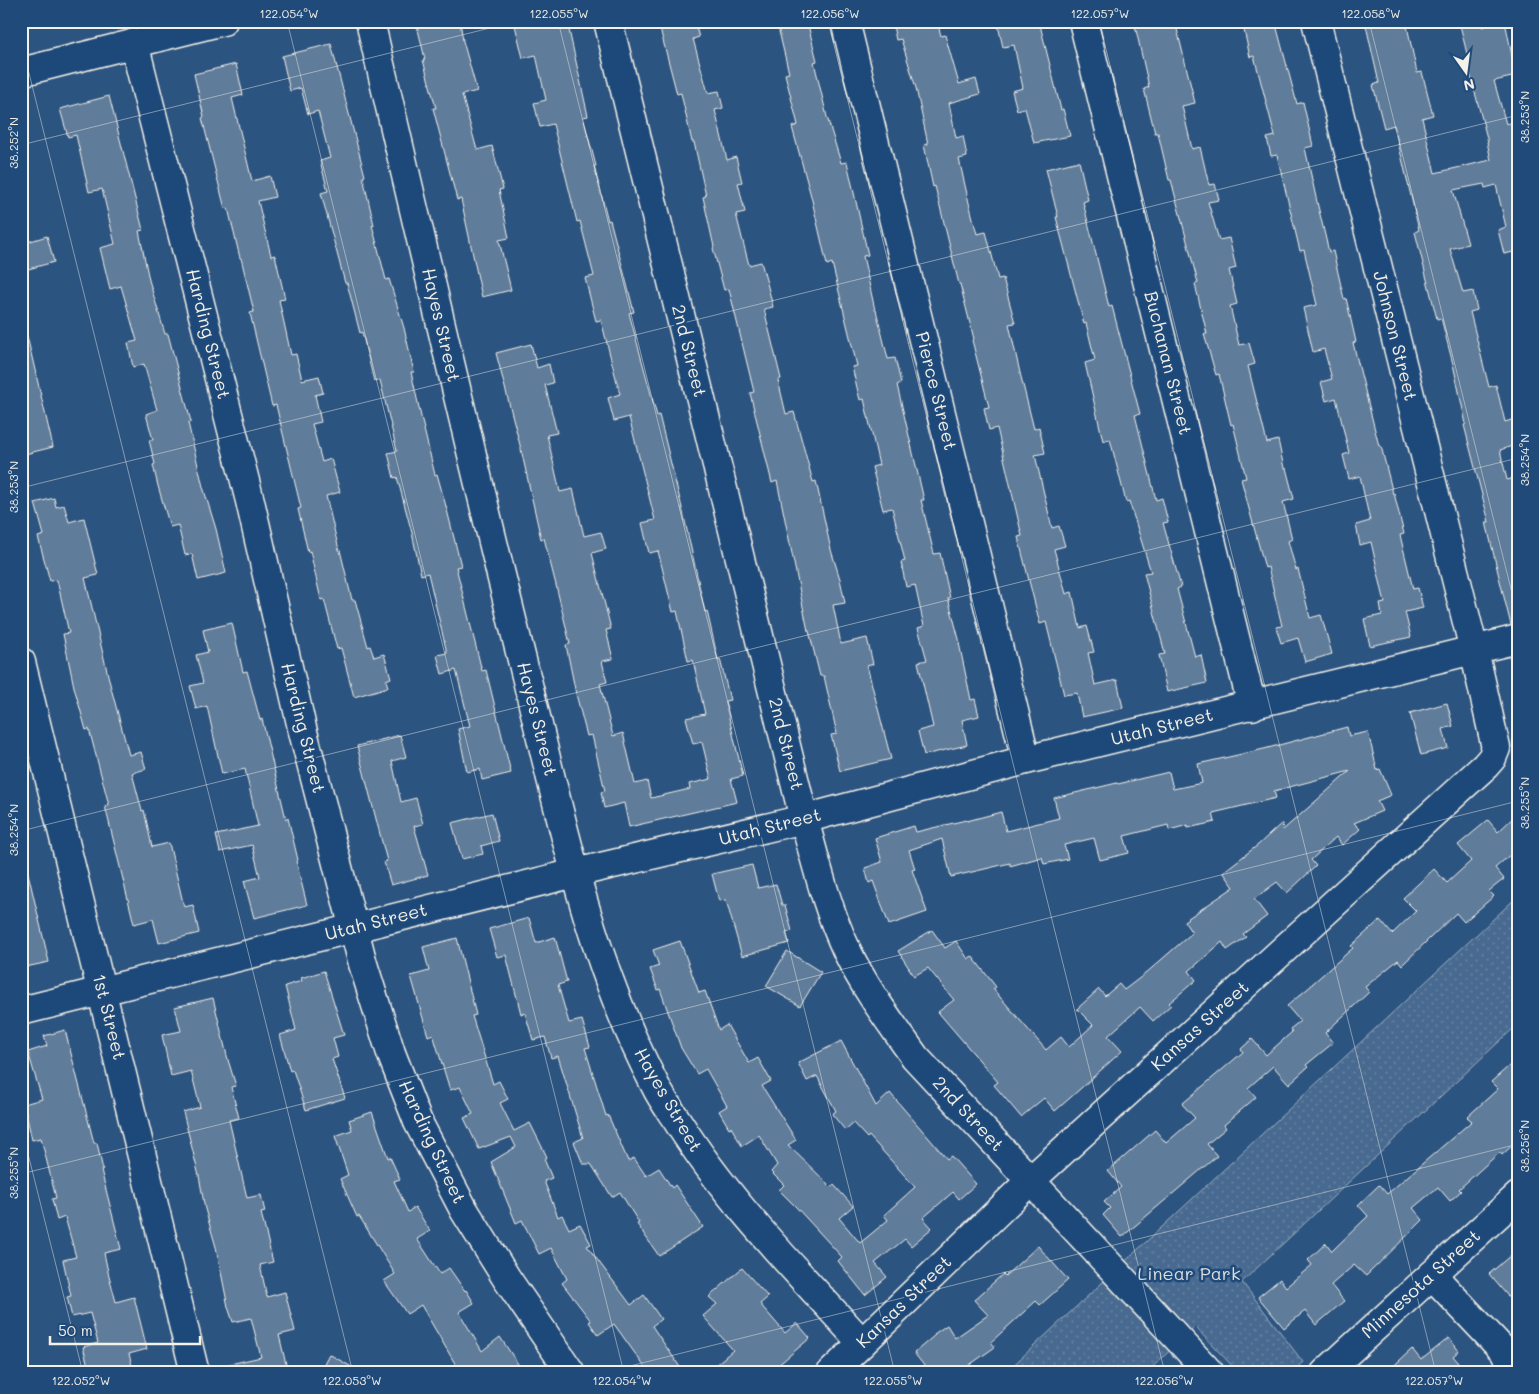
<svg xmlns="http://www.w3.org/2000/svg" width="1539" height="1394" viewBox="0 0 1539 1394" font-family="Mali,sans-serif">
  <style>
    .park { fill: url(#park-dots); stroke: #9eaebc }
    .building { fill: #5e7b9a; stroke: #f4f1e8 }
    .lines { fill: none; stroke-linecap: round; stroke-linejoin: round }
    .minor-casing { stroke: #f4f1e8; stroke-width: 31 }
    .minor { stroke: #1f4a7a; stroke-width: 28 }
    .ticks { fill: none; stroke: #f4f1e8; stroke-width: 1; stroke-opacity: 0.45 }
    .labels { text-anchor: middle; stroke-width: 5; stroke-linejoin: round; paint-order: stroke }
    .street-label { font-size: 18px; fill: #f4f1e8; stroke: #1f4a7a }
    .park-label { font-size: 18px; fill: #dadddb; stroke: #1f4a7a }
    .neatline { fill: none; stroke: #f4f1e8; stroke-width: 2 }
    .ticks-label { font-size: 12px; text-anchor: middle; fill: #f4f1e8 }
  </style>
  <defs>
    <pattern id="park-dots" width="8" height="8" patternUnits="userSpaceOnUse" patternTransform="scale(1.25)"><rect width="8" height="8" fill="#496b90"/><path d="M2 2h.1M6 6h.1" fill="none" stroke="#6481a0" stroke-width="1.8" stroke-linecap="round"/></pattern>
  </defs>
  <rect width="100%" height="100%" fill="#2c5481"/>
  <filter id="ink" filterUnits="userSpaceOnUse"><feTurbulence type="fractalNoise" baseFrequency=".02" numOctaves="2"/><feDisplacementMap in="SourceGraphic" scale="10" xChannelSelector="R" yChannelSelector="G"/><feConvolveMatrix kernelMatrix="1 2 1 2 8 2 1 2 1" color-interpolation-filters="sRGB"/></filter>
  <g filter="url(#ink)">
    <!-- park -->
    <polygon class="park" points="1518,896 1518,1024 1242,1282 1303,1362 1291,1373 1239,1373 1195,1327 1146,1373 1005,1373"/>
    <!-- building -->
    <g class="building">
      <polygon points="416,21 460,21 463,41 477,91 462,95 477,150 492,146 503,189 499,190 509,238 499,240 511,290 482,297 461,199 457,200 433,108 436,108 423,60 425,59"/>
      <polygon points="514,21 567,21 588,116 583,117 596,166 594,166 608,221 610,220 623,269 634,312 629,313 657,416 659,415 683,512 705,612 707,611 718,660 720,659 730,700 725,701 743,776 731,779 737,802 629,827 624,803 604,808 601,792 605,791 592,735 587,736 576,694 566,645 570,644 556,585 544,538 541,539 521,449 496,353 531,344 537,368 549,364 553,383 545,385 557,433 547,435 560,492 573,489 584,536 601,532 606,549 592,553 611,629 606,630 613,659 602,661 607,682 600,684 613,736 623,733 635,784 647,781 651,798 690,789 689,784 711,779 702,742 693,744 686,718 705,714 693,660 688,661 677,611 673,612 658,551 649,553 642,523 655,520 629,417 614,421 608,398 620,394 601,320 596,321 585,278 594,276 580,221 577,222 553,124 540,127 534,103 546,100 536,55 523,58"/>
      <polygon points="658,21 694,21 699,37 693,39 708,93 719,91 723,108 715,110 727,160 736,157 742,182 738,183 745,212 736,214 742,238 749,265 761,262 768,287 773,307 764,309 781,379 778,380 786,414 794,412 813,482 816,481 831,550 840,579 845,603 833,605 841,644 867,638 873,664 867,666 891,759 840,771 831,735 837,734 824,676 820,676 809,631 808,631 777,481 772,483 750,393 754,392 729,289 724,290 713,248 714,247 703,197 706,196 694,142 692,142 681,93 677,94"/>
      <polygon points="787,21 807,21 817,61 814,62 827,117 841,163 847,162 868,255 863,256 875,310 876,310 888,359 895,358 901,383 897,385 924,500 921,500 934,554 940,553 950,598 948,598 960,643 959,643 971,700 975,699 979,716 962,720 967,745 924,755 918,731 933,727 918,662 927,660 918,628 924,626 915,585 906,587 901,562 905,561 892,508 883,510 872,467 879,465 864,399 860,400 852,367 857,366 832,263 827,265 811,196 792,127 798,125 785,74 789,73 777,23"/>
      <polygon points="892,21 937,21 941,36 945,35 959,84 976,79 980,94 949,103 956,138 963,136 967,157 959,159 969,203 977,234 986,232 998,279 1003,278 1015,323 1009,324 1020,373 1034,429 1039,427 1045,453 1035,455 1052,528 1059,526 1065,546 1054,549 1066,594 1072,592 1080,628 1087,626 1094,652 1088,653 1095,685 1117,680 1123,708 1082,717 1077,693 1064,695 1046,622 1040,624 1018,537 1022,536 997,428 989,430 984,408 989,407 972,340 974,339 960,284 959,284 935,186 933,187 924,145 928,144 916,88 901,39 896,40"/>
      <polygon points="997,21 1039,21 1061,110 1063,109 1070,136 1034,143 1025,108 1017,110 1012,91 1023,88 1014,45 1003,47"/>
      <polygon points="1134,21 1175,21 1195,103 1182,106 1192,149 1200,147 1209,185 1215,184 1219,200 1208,202 1219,240 1229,238 1236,268 1229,270 1237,304 1230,306 1239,345 1249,343 1255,364 1248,366 1267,443 1278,440 1284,468 1286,468 1294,499 1283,502 1292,539 1288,541 1296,570 1298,569 1310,618 1321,615 1332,654 1305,662 1298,638 1281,643 1276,627 1282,626 1268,567 1265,568 1241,479 1246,478 1233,424 1231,425 1219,374 1216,375 1204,334 1207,334 1195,284 1198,283 1187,241 1171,180 1169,180 1158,133 1155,133 1144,89 1149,87"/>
      <polygon points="1242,21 1275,21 1297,104 1303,102 1313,146 1305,148 1317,202 1329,252 1333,251 1344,299 1346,298 1356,342 1353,343 1379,446 1381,446 1393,494 1394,493 1404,534 1400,535 1413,589 1418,588 1423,608 1405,612 1411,637 1370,646 1364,619 1382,615 1380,604 1385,603 1371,542 1360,545 1356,525 1370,521 1360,476 1349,479 1343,455 1349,453 1336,398 1326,401 1321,382 1332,379 1324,349 1313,352 1303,308 1317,305 1304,250 1300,251 1277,155 1271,156 1267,138 1275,136 1254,56 1250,57"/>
      <polygon points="1365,21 1406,21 1417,73 1422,72 1433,115 1422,118 1435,173 1491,160 1487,142 1488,142 1467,62 1469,62 1459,21 1480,21 1482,27 1505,21 1516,76 1494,81 1506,124 1518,121 1518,251 1504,254 1498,230 1506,227 1496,185 1485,188 1484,184 1453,190 1468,244 1450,249 1463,293 1473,291 1477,310 1470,312 1489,387 1496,385 1505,422 1518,418 1518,444 1500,450 1507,480 1518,477 1518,624 1511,625 1500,581 1486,522 1489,522 1464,425 1466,424 1453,364 1441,318 1437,319 1415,232 1419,230 1394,125 1384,128 1373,85 1379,83"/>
      <polygon points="331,44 365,176 363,177 374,225 372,225 386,280 389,279 404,328 414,372 411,372 422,421 435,475 437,474 447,510 461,566 456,567 482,671 486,670 511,773 482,780 480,769 467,772 458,729 470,726 456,670 442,674 437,655 447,653 428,573 421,575 412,533 397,477 394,478 388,453 397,451 380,380 374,381 362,332 360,333 347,283 345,283 321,193 328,191 320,161 330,158 318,111 308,114 301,88 290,91 282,56"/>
      <polygon points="236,64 243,95 232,98 252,181 270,176 275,197 258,201 271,256 275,255 285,299 279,300 291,355 296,354 302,380 319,376 323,393 315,395 321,422 312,424 322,462 331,459 340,492 326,496 339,550 340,550 352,600 355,600 368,647 370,646 374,657 384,654 391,678 386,680 388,687 354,697 341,648 337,649 324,599 321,600 310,551 308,552 298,509 301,508 276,405 272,406 250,313 254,312 241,258 240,258 228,208 225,209 202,118 204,117 194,74"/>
      <polygon points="109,96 143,230 139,231 149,280 165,334 168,334 191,422 188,423 203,487 216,529 226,573 198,580 192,554 185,555 178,525 170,527 158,486 153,465 155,464 149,440 153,440 146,414 157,410 144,364 133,367 128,343 137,341 121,286 110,289 100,248 115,244 102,189 89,192 76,135 68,137 60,109"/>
      <polygon points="1079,161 1088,200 1083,202 1109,307 1112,306 1140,414 1135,415 1146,459 1156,500 1162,498 1168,522 1163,523 1181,587 1177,589 1195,657 1201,655 1207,683 1167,692 1159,655 1165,654 1144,573 1151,572 1129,501 1126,502 1110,439 1103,441 1085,363 1095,360 1086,323 1084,324 1056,217 1058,217 1046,169"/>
      <polygon points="47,236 54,262 21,271 21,244"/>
      <polygon points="27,336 53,447 25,454 21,437 21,337"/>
      <polygon points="54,498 56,507 64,505 69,522 84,518 98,575 85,578 111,688 129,755 141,752 146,769 132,773 142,811 144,810 152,847 169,843 184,907 193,905 199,933 159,943 153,919 134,924 105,806 109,805 89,729 86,730 74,687 63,634 69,633 57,580 50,581 38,537 44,535 35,503"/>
      <polygon points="232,623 243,672 247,671 260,720 262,719 286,819 288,818 298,860 296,861 307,905 254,918 244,881 260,877 252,845 220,852 216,835 258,826 245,769 222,774 207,706 196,709 190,686 203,683 196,655 208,652 203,630"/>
      <polygon points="1447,703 1453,726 1443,729 1448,748 1421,755 1410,713"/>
      <polygon points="1347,727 1349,736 1368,732 1377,770 1380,769 1391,795 1377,801 1382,811 1354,823 1360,829 1342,845 1336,837 1311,860 1316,866 1287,893 1277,882 1254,899 1267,916 1243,934 1246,937 1227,950 1222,942 1189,971 1196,980 1169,1003 1171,1005 1153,1021 1140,1007 1108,1036 1122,1051 1070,1098 1055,1111 1044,1098 1021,1117 994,1085 998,1082 938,1012 954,1000 928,968 914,976 898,951 932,930 945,948 956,941 968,959 972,956 996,987 993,989 1046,1050 1061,1037 1069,1047 1093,1025 1077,1009 1099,989 1105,996 1119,984 1124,990 1145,974 1192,933 1184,921 1234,887 1223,872 1258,845 1282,823 1283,830 1350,771 1274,791 1276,798 1213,813 1215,822 1188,828 1188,825 1169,830 1168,825 1124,836 1129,853 1100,860 1094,838 1064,845 1068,859 1044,864 1042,857 1010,866 1010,863 951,877 942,839 909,850 915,869 912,870 927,912 889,925 873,881 869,883 865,868 882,862 875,838 914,826 916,832 966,820 967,821 1001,812 1006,831 1059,818 1054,798 1117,783 1118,784 1169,772 1173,789 1202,783 1198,764 1264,749"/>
      <polygon points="400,735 406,757 392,761 401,802 416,798 423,824 414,826 428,875 391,885 384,862 387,861 357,746"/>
      <polygon points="492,813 499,841 481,846 483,854 462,859 452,823"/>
      <polygon points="1518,813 1518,848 1495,868 1504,879 1489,891 1494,896 1464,922 1456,913 1402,965 1398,960 1365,987 1369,992 1325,1033 1333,1043 1306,1065 1308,1067 1289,1084 1273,1066 1248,1088 1256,1097 1224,1125 1226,1128 1207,1144 1217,1156 1122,1237 1103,1215 1110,1208 1104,1202 1121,1187 1108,1171 1155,1130 1166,1143 1195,1118 1182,1104 1243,1052 1241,1049 1252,1039 1266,1055 1292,1032 1290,1029 1300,1021 1287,1006 1312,985 1312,984 1353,948 1351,946 1380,920 1392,934 1416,911 1403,898 1434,869 1447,883 1471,861 1458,845 1488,820 1498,832"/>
      <polygon points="752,865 758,888 776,884 782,905 785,905 792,931 786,933 789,943 742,956 726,900 719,901 712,874"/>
      <polygon points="27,869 49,962 21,968 21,870"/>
      <polygon points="529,918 536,943 555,937 567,982 558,985 569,1023 582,1020 590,1047 585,1048 606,1116 608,1115 628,1161 634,1158 646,1176 659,1168 672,1188 675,1185 703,1227 659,1256 637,1224 639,1223 620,1192 612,1197 591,1164 583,1164 574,1142 583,1138 558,1056 551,1058 545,1037 533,1040 525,1013 521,1014 506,955 497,957 489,929"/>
      <polygon points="457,938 476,1015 472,1016 493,1084 499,1081 508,1099 500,1103 514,1131 530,1123 547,1157 544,1159 552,1178 544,1181 558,1217 562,1215 569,1229 580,1224 591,1244 587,1246 631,1305 644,1295 661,1319 652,1326 684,1373 649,1373 614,1324 598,1335 589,1322 591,1321 562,1283 567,1279 551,1248 539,1254 522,1220 516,1223 491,1162 516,1147 511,1137 479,1149 464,1118 473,1114 460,1087 450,1090 433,1034 428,1036 411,976 429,971 423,947"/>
      <polygon points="680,941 699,993 705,991 719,1030 727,1025 749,1063 758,1058 771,1081 762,1086 796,1140 788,1145 831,1187 834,1185 853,1206 839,1218 860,1243 888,1220 884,1215 915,1187 869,1136 867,1138 853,1123 845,1130 832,1114 836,1111 817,1076 807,1081 798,1063 841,1041 876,1106 890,1093 947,1159 951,1156 976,1184 959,1199 953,1192 923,1218 932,1228 911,1246 905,1239 875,1263 887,1277 865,1295 838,1261 842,1257 796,1207 779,1190 784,1185 771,1172 777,1165 759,1135 742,1146 731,1127 729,1128 719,1111 727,1106 706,1069 697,1074 681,1048 660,989 658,990 650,969 659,966 653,950"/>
      <polygon points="787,951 821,972 800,1006 766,986"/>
      <polygon points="324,971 344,1035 333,1038 338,1057 332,1059 345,1098 306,1110 293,1070 290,1071 280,1035 296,1030 285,986 302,981 301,978"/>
      <polygon points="213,998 228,1060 236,1086 231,1087 239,1118 229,1120 247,1198 261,1195 265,1212 261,1213 273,1262 260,1265 267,1297 285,1292 295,1331 279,1335 288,1373 221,1373 221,1366 261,1357 251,1318 233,1322 228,1307 216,1247 205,1209 199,1176 183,1112 200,1107 191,1071 171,1076 162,1035 181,1031 175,1007"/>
      <polygon points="65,1030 94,1143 97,1143 103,1170 101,1170 121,1249 104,1253 108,1272 116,1302 134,1297 147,1349 129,1354 134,1373 90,1373 83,1347 98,1343 90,1313 72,1317 67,1297 71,1296 63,1260 76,1257 65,1217 57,1220 52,1199 56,1198 41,1138 32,1140 24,1104 42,1099 28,1052 47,1046 44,1036"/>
      <polygon points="1518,1058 1518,1140 1502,1155 1500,1152 1459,1189 1461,1191 1450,1201 1438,1187 1413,1208 1423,1220 1366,1276 1354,1265 1331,1285 1344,1301 1316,1325 1305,1311 1284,1328 1258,1297 1280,1279 1286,1287 1312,1265 1308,1260 1326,1243 1332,1251 1368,1216 1358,1205 1379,1185 1387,1194 1472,1121 1467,1117 1498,1089 1491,1082"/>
      <polygon points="372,1112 388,1158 390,1157 400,1179 394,1181 408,1212 415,1207 430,1231 417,1239 440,1274 449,1268 465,1291 466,1290 474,1303 459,1312 482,1351 500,1337 524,1373 475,1373 470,1365 460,1372 421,1305 407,1314 384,1281 395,1274 359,1216 357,1217 340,1179 348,1175 335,1136 352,1130 349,1120"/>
      <polygon points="1038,1246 1068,1280 1040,1305 1036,1301 991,1342 995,1347 958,1373 930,1373 914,1353 935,1335 934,1334 947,1325 955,1338 988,1315 974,1300 1003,1274 1005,1276"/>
      <polygon points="1518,1249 1518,1308 1489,1274"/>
      <polygon points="742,1268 768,1297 760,1304 785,1333 797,1323 810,1338 769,1373 706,1373 733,1350 703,1316 717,1304 709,1297"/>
      <polygon points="1449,1338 1459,1351 1453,1356 1467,1373 1386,1373 1412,1349 1421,1360"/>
      <polygon points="329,1354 362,1373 319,1373"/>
    </g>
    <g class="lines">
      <defs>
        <g id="minor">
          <path d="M370 21C421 241 472 461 527 680 561 817 589 959 655 1085 661 1098 670 1110 678 1122 729 1203 798 1272 862 1343"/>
          <path d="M608 21 804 819C816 863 827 909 847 951 865 989 891 1023 915 1057L1210 1373"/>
          <polyline points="845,21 1026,760"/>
          <polyline points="1083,21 1252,706"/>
          <polyline points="134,43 250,501 302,728 363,964 391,1053 418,1122 464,1210 507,1279 571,1373"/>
          <polyline points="21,72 223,21"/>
          <polyline points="21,662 195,1373"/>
          <polyline points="21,1011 575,873 804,819 1026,760 1518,639"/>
          <polyline points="1432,1275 1518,1366"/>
          <polyline points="831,1373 1031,1180 1485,766 1492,758 1496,748 1474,650 1316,21"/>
          <polyline points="1325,1373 1518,1196"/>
        </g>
      </defs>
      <!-- minor casing -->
      <use href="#minor" class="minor-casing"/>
      <!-- minor -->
      <use href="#minor" class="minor"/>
    </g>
  </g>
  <!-- ticks -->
  <path class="ticks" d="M287 21 624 1373M558 21 895 1373M828 21 1165 1373M1099 21 1436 1373M1369 21 1518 617M21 41 353 1373M21 145 518 21M21 488 1518 115M21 831 1518 458M21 1126 83 1373M21 1174 1518 801M602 1373 1518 1144"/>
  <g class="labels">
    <!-- street labels -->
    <g class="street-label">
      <text transform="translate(441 325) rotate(77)" y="6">Hayes Street</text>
      <text transform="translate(208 334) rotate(76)" y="6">Harding Street</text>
      <text transform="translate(1395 336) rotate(76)" y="6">Johnson Street</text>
      <text transform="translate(689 351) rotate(76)" y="6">2nd Street</text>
      <text transform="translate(1168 363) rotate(76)" y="6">Buchanan Street</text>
      <text transform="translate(936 391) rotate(76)" y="6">Pierce Street</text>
      <text transform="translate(537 719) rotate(76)" y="6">Hayes Street</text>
      <text transform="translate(1162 727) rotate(-14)" y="6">Utah Street</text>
      <text transform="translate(303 728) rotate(76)" y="6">Harding Street</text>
      <text transform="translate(786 744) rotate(76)" y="6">2nd Street</text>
      <text transform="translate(770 827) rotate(-14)" y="6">Utah Street</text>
      <text transform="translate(376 922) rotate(-14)" y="6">Utah Street</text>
      <text transform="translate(109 1017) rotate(76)" y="6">1st Street</text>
      <text transform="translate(1200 1026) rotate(-42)" y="6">Kansas Street</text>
      <text transform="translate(668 1100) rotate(60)" y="6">Hayes Street</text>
      <text transform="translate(968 1114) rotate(47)" y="6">2nd Street</text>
      <text transform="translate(432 1142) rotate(65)" y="6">Harding Street</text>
      <text transform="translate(1421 1284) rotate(-42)" y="6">Minnesota Street</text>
      <text transform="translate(904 1302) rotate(-44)" y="6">Kansas Street</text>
    </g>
    <!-- park labels -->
    <g class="park-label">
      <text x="1189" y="1280">Linear Park</text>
    </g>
  </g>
  <!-- margin -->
  <rect width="1539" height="1394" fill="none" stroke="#1f4a7a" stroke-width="55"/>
  <!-- north arrow -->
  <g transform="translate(1466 72) rotate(166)" stroke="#1f4a7a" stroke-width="4" paint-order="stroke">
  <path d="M0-4L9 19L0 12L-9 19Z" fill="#f4f1e8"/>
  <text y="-8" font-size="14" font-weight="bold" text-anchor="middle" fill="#f4f1e8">N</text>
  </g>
  <!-- scale -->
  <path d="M50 1336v8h150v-8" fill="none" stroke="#f4f1e8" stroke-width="2.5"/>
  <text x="58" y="1336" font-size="15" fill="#f4f1e8" stroke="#1f4a7a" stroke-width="4" paint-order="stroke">50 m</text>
  <rect x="28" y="28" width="1484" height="1338" class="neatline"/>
  <g class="ticks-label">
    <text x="289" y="18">122.054°W</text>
    <text x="559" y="18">122.055°W</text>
    <text x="830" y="18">122.056°W</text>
    <text x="1100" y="18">122.057°W</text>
    <text x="1371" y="18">122.058°W</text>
    <text transform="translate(1525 117) rotate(-90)" y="4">38.253°N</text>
    <text transform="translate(14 143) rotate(-90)" y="4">38.252°N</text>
    <text transform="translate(1525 460) rotate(-90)" y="4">38.254°N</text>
    <text transform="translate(14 487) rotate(-90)" y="4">38.253°N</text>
    <text transform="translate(1525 803) rotate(-90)" y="4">38.255°N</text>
    <text transform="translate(14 830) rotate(-90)" y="4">38.254°N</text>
    <text transform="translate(1525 1146) rotate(-90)" y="4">38.256°N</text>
    <text transform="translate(14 1173) rotate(-90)" y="4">38.255°N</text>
    <text x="81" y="1385">122.052°W</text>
    <text x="352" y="1385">122.053°W</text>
    <text x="622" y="1385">122.054°W</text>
    <text x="893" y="1385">122.055°W</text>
    <text x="1164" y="1385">122.056°W</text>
    <text x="1434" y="1385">122.057°W</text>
  </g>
</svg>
